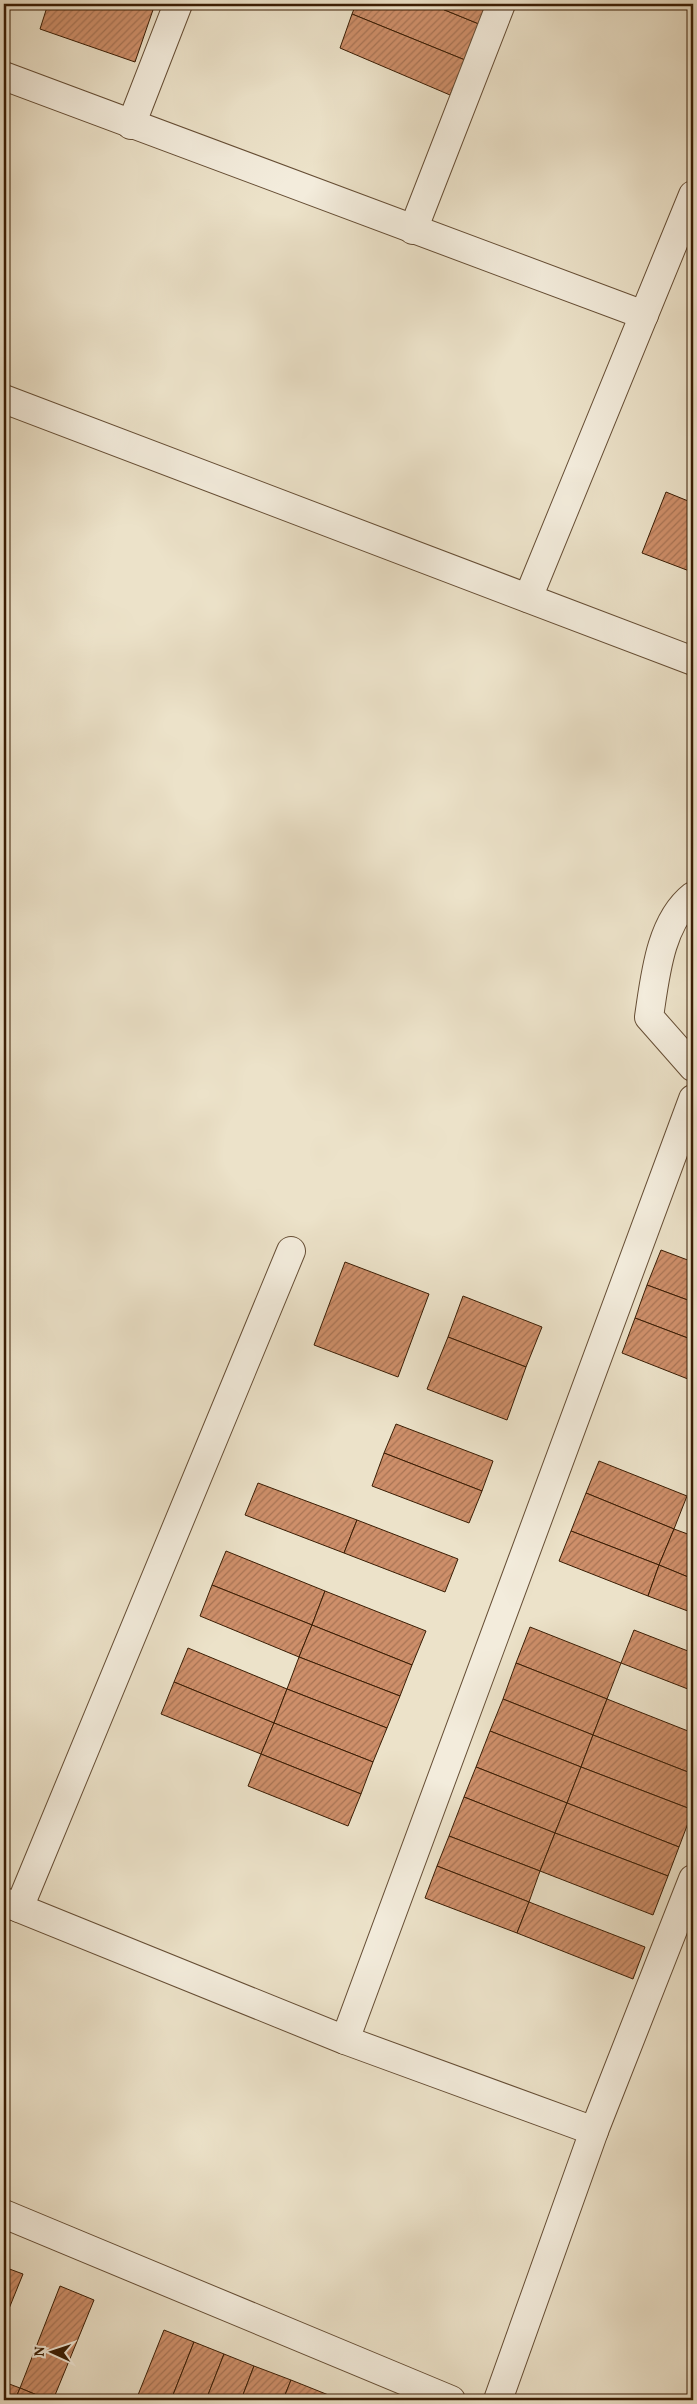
<svg xmlns="http://www.w3.org/2000/svg" width="697" height="2404" viewBox="0 0 697 2404" font-family="Vollkorn,serif">
  <style>
    .building { fill: url(#building-hatch); stroke: #3a1d04 }
    .lines { fill: none; stroke-linecap: round; stroke-linejoin: round }
    .minor-casing { stroke: #664e35; stroke-width: 30 }
    .minor { stroke: #f3ecdc; stroke-width: 28 }
  </style>
  <defs>
    <pattern id="building-hatch" width="6" height="6" patternUnits="userSpaceOnUse" patternTransform="scale(1.25)"><rect width="6" height="6" fill="#ce8f6a"/><path d="M-1 1l2-2M0 6l6-6M5 7l2-2" fill="none" stroke="#a87455"/></pattern>
  </defs>
  <rect width="100%" height="100%" fill="#ece2c9"/>
  <filter id="stains"><feTurbulence type="fractalNoise" baseFrequency=".004" numOctaves="4"/><feColorMatrix values="0 0 0 0 .2 0 0 0 0 .09 0 0 0 0 .02 0 0 0 .5 -.17"/></filter>
  <radialGradient id="worn" r=".72"><stop offset=".6" stop-color="#630" stop-opacity="0"/><stop offset="1" stop-color="#630" stop-opacity=".3"/></radialGradient>
  <!-- building -->
  <g class="building">
    <polygon points="48,4 155,4 135,62 40,29"/>
    <polygon points="356,4 430,4 479,24 465,60 352,14"/>
    <polygon points="430,4 487,4 479,24"/>
    <polygon points="352,14 465,60 450,95 340,48"/>
    <polygon points="666,492 693,503 692,572 642,553"/>
    <polygon points="661,1250 693,1262 693,1302 647,1285"/>
    <polygon points="345,1262 429,1294 398,1377 314,1345"/>
    <polygon points="647,1285 693,1302 693,1340 635,1318"/>
    <polygon points="463,1296 542,1327 526,1367 448,1337"/>
    <polygon points="635,1318 693,1340 693,1381 622,1353"/>
    <polygon points="448,1337 526,1367 507,1420 427,1389"/>
    <polygon points="396,1424 493,1461 482,1491 384,1453"/>
    <polygon points="384,1453 482,1491 469,1523 372,1486"/>
    <polygon points="599,1461 687,1496 674,1529 586,1493"/>
    <polygon points="258,1483 357,1520 344,1553 245,1515"/>
    <polygon points="586,1493 674,1529 659,1565 571,1531"/>
    <polygon points="357,1520 458,1559 445,1592 344,1553"/>
    <polygon points="674,1529 693,1536 693,1579 659,1565"/>
    <polygon points="571,1531 659,1565 648,1596 559,1561"/>
    <polygon points="226,1551 325,1591 312,1625 212,1585"/>
    <polygon points="659,1565 693,1579 693,1613 648,1596"/>
    <polygon points="212,1585 312,1625 299,1657 200,1616"/>
    <polygon points="325,1591 426,1631 412,1665 312,1625"/>
    <polygon points="312,1625 412,1665 400,1696 299,1657"/>
    <polygon points="530,1627 621,1663 607,1699 516,1663"/>
    <polygon points="634,1630 693,1653 693,1691 621,1663"/>
    <polygon points="188,1648 287,1689 274,1723 174,1682"/>
    <polygon points="299,1657 400,1696 387,1728 287,1689"/>
    <polygon points="516,1663 607,1699 593,1735 503,1699"/>
    <polygon points="174,1682 274,1723 261,1754 161,1714"/>
    <polygon points="287,1689 387,1728 373,1762 274,1723"/>
    <polygon points="503,1699 593,1735 581,1767 490,1731"/>
    <polygon points="607,1699 693,1733 693,1774 593,1735"/>
    <polygon points="274,1723 373,1762 361,1794 261,1754"/>
    <polygon points="490,1731 581,1767 567,1803 476,1767"/>
    <polygon points="593,1735 693,1774 693,1810 581,1767"/>
    <polygon points="261,1754 361,1794 348,1826 248,1786"/>
    <polygon points="476,1767 567,1803 555,1833 464,1797"/>
    <polygon points="581,1767 693,1810 679,1847 567,1803"/>
    <polygon points="464,1797 555,1833 540,1871 449,1836"/>
    <polygon points="567,1803 679,1847 668,1876 555,1833"/>
    <polygon points="555,1833 668,1876 653,1915 540,1871"/>
    <polygon points="449,1836 540,1871 529,1902 437,1866"/>
    <polygon points="437,1866 529,1902 517,1933 425,1898"/>
    <polygon points="529,1902 645,1947 633,1979 517,1933"/>
    <polygon points="4,2267 23,2274 4,2321"/>
    <polygon points="60,2286 94,2300 53,2400 49,2400 20,2388"/>
    <polygon points="164,2330 194,2342 171,2400 136,2400"/>
    <polygon points="194,2342 224,2354 206,2400 171,2400"/>
    <polygon points="224,2354 254,2366 241,2400 206,2400"/>
    <polygon points="254,2366 291,2380 283,2400 241,2400"/>
    <polygon points="291,2380 336,2398 335,2400 283,2400"/>
    <polygon points="4,2382 20,2388 15,2400 4,2400"/>
    <polygon points="20,2388 49,2400 15,2400"/>
  </g>
  <g class="lines">
    <defs>
      <g id="minor">
        <polyline points="4,76 644,315"/>
        <polyline points="131,125 178,4"/>
        <polyline points="413,230 501,4"/>
        <polyline points="4,399 693,661"/>
        <polyline points="528,598 693,195"/>
        <path d="M693 896C660 922 655 977 649 1017L693 1067"/>
        <polyline points="4,1902 345,2040 594,2131"/>
        <polyline points="19,1908 291,1251"/>
        <polyline points="345,2040 693,1099"/>
        <polyline points="4,2214 451,2400"/>
        <polyline points="498,2400 594,2131 693,1879"/>
      </g>
    </defs>
    <!-- minor casing -->
    <use href="#minor" class="minor-casing"/>
    <!-- minor -->
    <use href="#minor" class="minor"/>
  </g>
  <!-- margin -->
  <rect width="697" height="2404" fill="none" stroke="#ece2c9" stroke-width="20"/>
  <rect x="5" y="5" width="687" height="2394" fill="none" stroke="#3a1d04" stroke-width="2.5"/>
  <rect x="10" y="10" width="677" height="2384" fill="none" stroke="#3a1d04"/>
  <!-- north arrow -->
  <g transform="translate(52 2352) rotate(273)" stroke="#f3ecdc" stroke-width="4" paint-order="stroke">
  <path d="M0-4L9 19L0 12L-9 19Z" fill="#3a1d04"/>
  <text y="-8" font-size="14" font-weight="bold" text-anchor="middle" fill="#3a1d04">N</text>
  </g>
  <rect width="100%" height="100%" filter="url(#stains)"/>
  <rect width="100%" height="100%" fill="url(#worn)"/>
</svg>
